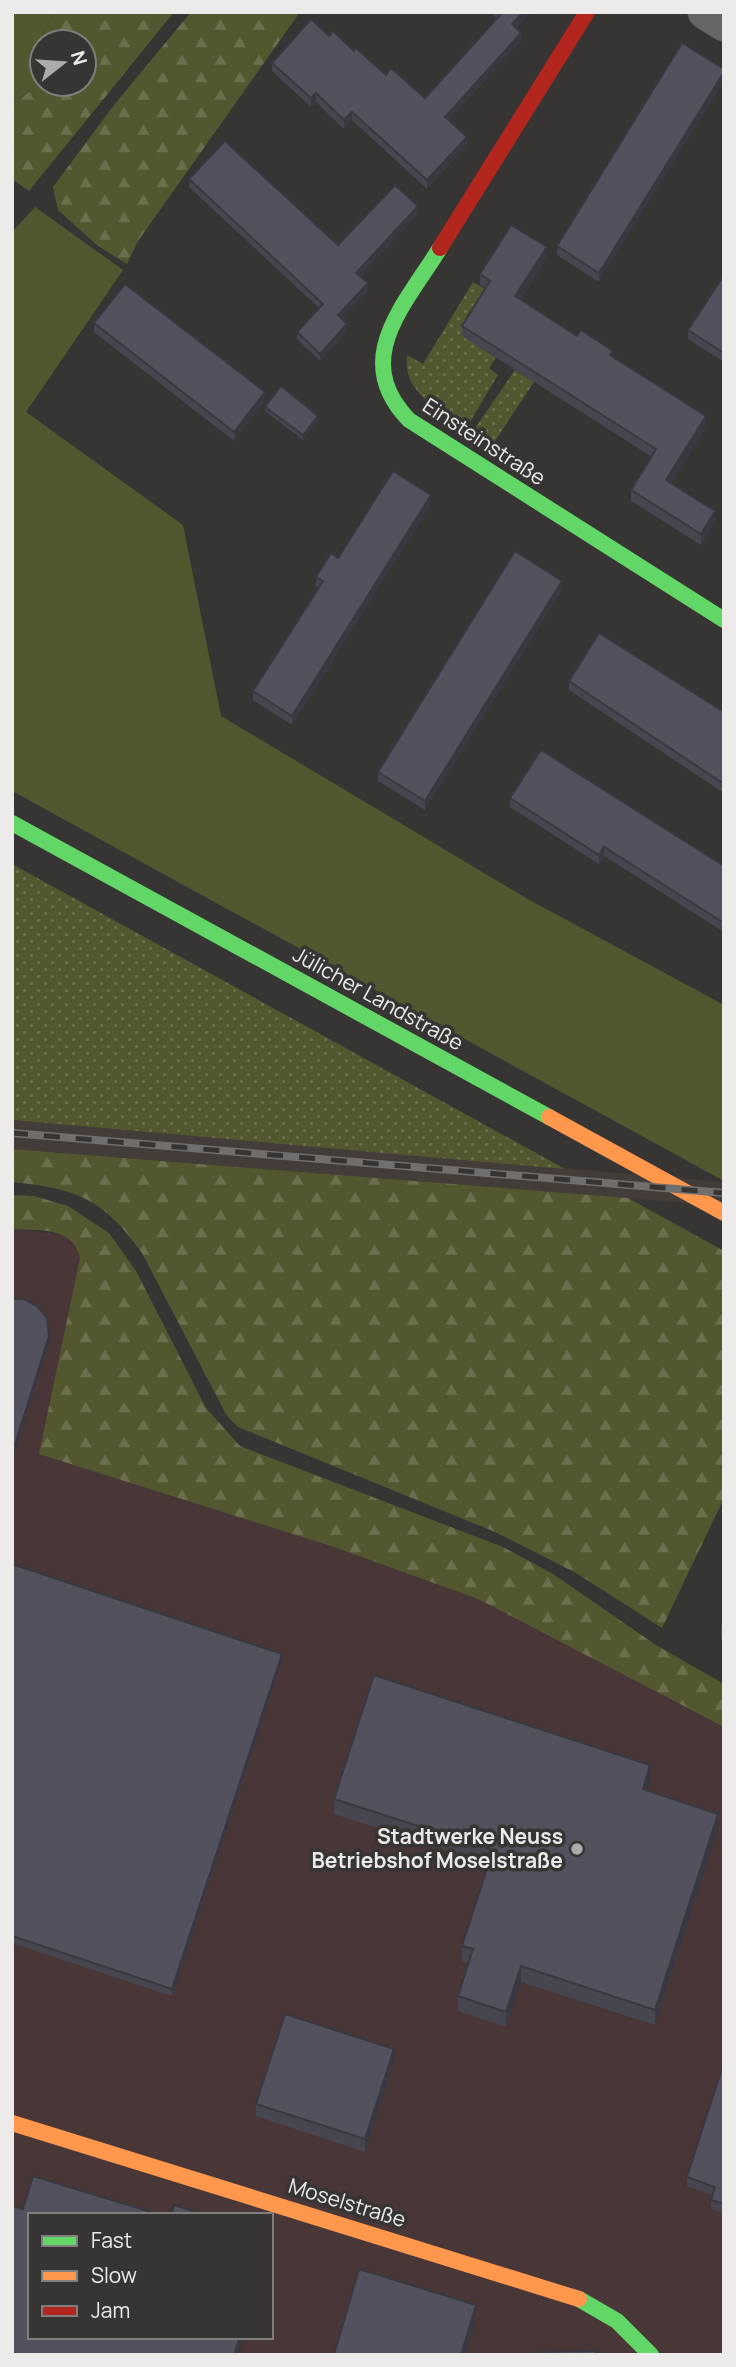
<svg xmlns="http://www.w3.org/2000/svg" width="736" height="2367" viewBox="0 0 736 2367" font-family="Manrope,sans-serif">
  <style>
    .commercial { fill: #493738; fill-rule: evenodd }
    .built { fill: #433c38 }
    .grass { fill: url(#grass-dots) }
    .forest { fill: url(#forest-firs) }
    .green { fill: #535730 }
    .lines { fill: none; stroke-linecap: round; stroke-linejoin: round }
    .street { stroke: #676665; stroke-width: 35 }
    .fast { stroke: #63d668; stroke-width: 16 }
    .slow { stroke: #ff974d; stroke-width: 16 }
    .jam { stroke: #b3261e; stroke-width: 16 }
    .rail-casing { stroke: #6f6f6f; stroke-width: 8 }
    .rail { stroke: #373533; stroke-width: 5; stroke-dasharray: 16; stroke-linecap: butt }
    .wall { fill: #474650 }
    .shaded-wall { fill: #393941 }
    .building { fill: #52515d; stroke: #393941; stroke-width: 2 }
    .poi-dot { fill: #acabaa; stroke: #373533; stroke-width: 2.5 }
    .labels { text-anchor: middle; stroke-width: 7; stroke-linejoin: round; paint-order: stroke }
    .street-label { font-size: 21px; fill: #ecebea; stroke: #373533 }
    .poi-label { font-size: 21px; font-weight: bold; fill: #ecebea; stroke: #373533; text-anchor: end }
  </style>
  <defs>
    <pattern id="grass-dots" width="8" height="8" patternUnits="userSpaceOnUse" patternTransform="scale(1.75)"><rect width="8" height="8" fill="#535730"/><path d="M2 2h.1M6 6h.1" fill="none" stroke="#6c6f4e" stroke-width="1.8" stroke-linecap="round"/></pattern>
    <pattern id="forest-firs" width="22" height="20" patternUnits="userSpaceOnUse" patternTransform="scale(1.75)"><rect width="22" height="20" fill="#535730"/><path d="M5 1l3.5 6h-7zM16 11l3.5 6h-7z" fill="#6c6f4e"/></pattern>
  </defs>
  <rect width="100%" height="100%" fill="#363534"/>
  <!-- commercial -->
  <path class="commercial" d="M12 1229 65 1235 74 1241 80 1258 40 1454 334 1547 478 1599 724 1727V2355H12ZM30 2215H271V2337H30Z"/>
  <!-- built -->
  <polygon class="built" points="12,1120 724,1182 724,1206 12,1149"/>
  <!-- grass -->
  <g class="grass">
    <path d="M473 282 490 292 463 336 496 358 489 368 498 375 467 427C439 409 402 393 407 355L423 364Z"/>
    <polygon points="515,370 534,382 493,444 473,431"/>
    <polygon points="12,864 565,1169 12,1120"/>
  </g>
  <!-- forest -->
  <g class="forest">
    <polygon points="54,12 174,12 29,191 12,179 12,95 18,99 42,84 84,84 84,42 42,42 42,58 42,35"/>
    <polygon points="191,12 300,12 138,241 127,264 98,246 58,210 53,187 114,105"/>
    <path d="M12 1149 628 1198 724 1251V1498L662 1628 576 1573 495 1532 238 1427 227 1416 142 1253C103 1198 77 1189 12 1182Z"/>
    <path d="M12 1195 34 1196 68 1206 109 1233 136 1271 206 1408 240 1446 503 1547 553 1574 656 1645 724 1684V1727L478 1599 334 1547 39 1454 80 1258C73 1226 39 1231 12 1229Z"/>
  </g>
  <!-- green -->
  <g class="green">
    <polygon points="12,12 54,12 42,35 42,84 17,99 12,95"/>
    <polygon points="35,207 123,270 26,412 183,525 221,716 526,898 724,1005 724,1181 12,791 12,232"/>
  </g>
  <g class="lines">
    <!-- street -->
    <polyline class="street" points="705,12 724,24"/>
    <!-- fast -->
    <g class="fast">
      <path d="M440 248C405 305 350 359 409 420L724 620"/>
      <polyline points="12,823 549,1117"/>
      <polyline points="579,2299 617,2321 651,2355"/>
    </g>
    <!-- slow -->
    <g class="slow">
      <polyline points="549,1117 724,1213"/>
      <polyline points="12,2123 579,2299"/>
    </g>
    <!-- jam -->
    <polyline class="jam" points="440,248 587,12"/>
    <defs>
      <polyline id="rail" points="12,1133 724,1193"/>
    </defs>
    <!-- rail casing -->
    <use href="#rail" class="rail-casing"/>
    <!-- rail -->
    <use href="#rail" class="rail"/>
  </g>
  <!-- wall -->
  <g class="wall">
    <polygon points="490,12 531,12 516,28 521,41 449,120 467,145 427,189 352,120 344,129 316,102 311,107 272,71 272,63 329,36 354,51 386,75 425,98 497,19"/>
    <polygon points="682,43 599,282 557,255 557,246"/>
    <polygon points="189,179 338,245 418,214 360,276 368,291 342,319 347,332 320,361 297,339 297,332 319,308 189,187"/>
    <polygon points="547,258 520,300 577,336 613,357 706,427 671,483 715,522 701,545 631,501 631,490 652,457 462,336 462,326 486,289 480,285 480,274"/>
    <polygon points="724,275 724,362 688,339 688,330"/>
    <polygon points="94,323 265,401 234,441 94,332"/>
    <polygon points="265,407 318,420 303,440 265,411"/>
    <polygon points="431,504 292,725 253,700 253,691 319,588 316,586 316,577 338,558"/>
    <polygon points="562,590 425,810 378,781 378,772"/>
    <polygon points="569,681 724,712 724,793 569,690"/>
    <polygon points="510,798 724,866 724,932 604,856 599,864 510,807"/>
    <polygon points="12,1564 282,1661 172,1996 12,1943"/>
    <polygon points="724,1622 724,1638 721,1636 721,1628"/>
    <polygon points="650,1780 647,1791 718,1829 655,2025 521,1982 506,2027 458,2011 458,1996 468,1963 462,1961 462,1946 489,1864 334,1814 334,1799"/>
    <polygon points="394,2062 365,2152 256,2116 256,2104"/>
    <polygon points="724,2062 724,2213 711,2209 711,2200 712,2195 687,2186 687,2177"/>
  </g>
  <!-- shaded-wall -->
  <g class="shaded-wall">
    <polygon points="523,12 531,12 512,33 512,24"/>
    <polygon points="521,33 521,41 445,125 445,117"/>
    <polygon points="724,72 724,81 599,282 599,273"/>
    <polygon points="316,93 316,102 311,107 311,98"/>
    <polygon points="352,112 352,120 344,129 344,120"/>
    <polygon points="467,137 467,145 427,189 427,180"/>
    <polygon points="418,206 418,214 356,280 356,273"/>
    <polygon points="547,247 547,258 515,307 515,296"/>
    <polygon points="368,283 368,291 338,323 338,315"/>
    <polygon points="347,324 347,332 320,361 320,354"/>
    <polygon points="265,392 265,401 234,441 234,432"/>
    <polygon points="318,416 318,420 303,440 303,435"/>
    <polygon points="706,416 706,427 666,491 666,480"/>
    <polygon points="431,495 431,504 292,725 292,716"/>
    <polygon points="715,511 715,522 701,545 701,534"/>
    <polygon points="562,581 562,590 425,810 425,801"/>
    <polygon points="604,847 604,856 599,864 599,855"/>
    <polygon points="49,1336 49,1343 12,1461 12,1454"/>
    <polygon points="282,1654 282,1661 172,1996 172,1989"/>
    <polygon points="650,1765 650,1780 643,1805 643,1789"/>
    <polygon points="718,1814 718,1829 655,2025 655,2010"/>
    <polygon points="521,1966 521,1982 506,2027 506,2012"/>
    <polygon points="394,2049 394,2062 365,2152 365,2139"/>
    <polygon points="476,2305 476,2320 465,2355 461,2355"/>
    <polygon points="240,2337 244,2337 239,2355 234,2355"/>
  </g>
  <!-- building -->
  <g class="building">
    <polygon points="499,12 523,12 512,24 521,33 445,117 467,137 427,180 352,112 344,120 316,93 311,98 272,63 311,19 329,36 333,31 354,51 356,48 386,75 391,68 425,98 501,14"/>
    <polygon points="682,43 724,69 724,72 599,273 557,246"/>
    <polygon points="225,141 338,245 395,185 418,206 356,273 368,283 338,315 347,324 320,354 297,332 323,304 189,179"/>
    <polygon points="511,225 547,247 515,296 577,336 581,330 613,351 610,355 706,416 666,480 715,511 701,534 631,490 656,449 462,326 490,281 480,274"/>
    <polygon points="724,275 724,353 688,330"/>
    <polygon points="125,284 265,392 234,432 94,323"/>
    <polygon points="281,386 318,416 303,435 265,407"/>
    <polygon points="393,471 431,495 292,716 253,691 323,581 316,577 331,553 338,558"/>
    <polygon points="515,551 562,581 425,801 378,772"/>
    <polygon points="599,633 724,712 724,784 569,681"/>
    <polygon points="541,750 724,866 724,923 604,847 599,855 510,798"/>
    <polygon points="12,1299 24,1299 38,1307 47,1318 49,1336 12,1454"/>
    <polygon points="12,1564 282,1654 172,1989 12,1936"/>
    <polygon points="374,1675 650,1765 643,1789 718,1814 655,2010 521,1966 506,2012 458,1996 473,1949 462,1946 493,1850 334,1799"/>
    <polygon points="285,2014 394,2049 365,2139 256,2104"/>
    <polygon points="724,2062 724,2204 711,2200 715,2187 687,2177"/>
    <polygon points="33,2176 161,2215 30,2215 30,2337 240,2337 234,2355 12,2355 12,2206 23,2209"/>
    <polygon points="174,2205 205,2215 171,2215"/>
    <polygon points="359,2269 476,2305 461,2355 334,2355"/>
    <polygon points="596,2351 596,2355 539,2355 539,2352"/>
  </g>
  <!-- markers -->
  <circle class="poi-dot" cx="577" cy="1849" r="7"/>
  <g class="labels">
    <!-- street labels -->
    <g class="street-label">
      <text transform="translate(484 442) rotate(33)" y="7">Einsteinstraße</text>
      <text transform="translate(378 999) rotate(29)" y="7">Jülicher Landstraße</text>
      <text transform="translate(347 2203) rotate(17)" y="7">Moselstraße</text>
    </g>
    <!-- poi labels -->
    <g class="poi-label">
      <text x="563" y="1844">Stadtwerke Neuss<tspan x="563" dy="24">Betriebshof Moselstraße</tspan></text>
    </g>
  </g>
  <!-- border -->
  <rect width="736" height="2367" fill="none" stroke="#ecebea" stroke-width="28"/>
  <!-- legend -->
  <rect x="28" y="2213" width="245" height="126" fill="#373533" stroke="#7f7e7c" stroke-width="2"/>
  <rect x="42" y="2236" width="35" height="10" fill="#63d668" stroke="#7f7e7c" stroke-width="2"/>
  <text x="91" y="2248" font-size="21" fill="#ecebea">Fast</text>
  <rect x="42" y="2271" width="35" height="10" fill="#ff974d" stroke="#7f7e7c" stroke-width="2"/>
  <text x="91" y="2283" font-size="21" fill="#ecebea">Slow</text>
  <rect x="42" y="2306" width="35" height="10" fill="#b3261e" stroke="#7f7e7c" stroke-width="2"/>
  <text x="91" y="2318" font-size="21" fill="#ecebea">Jam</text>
  <!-- north arrow -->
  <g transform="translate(63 63) rotate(73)"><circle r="33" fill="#373533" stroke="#7f7e7c" stroke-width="2"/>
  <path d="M0-5L12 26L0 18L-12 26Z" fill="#acabaa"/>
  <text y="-10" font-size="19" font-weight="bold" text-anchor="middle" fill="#ecebea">N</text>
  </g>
</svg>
